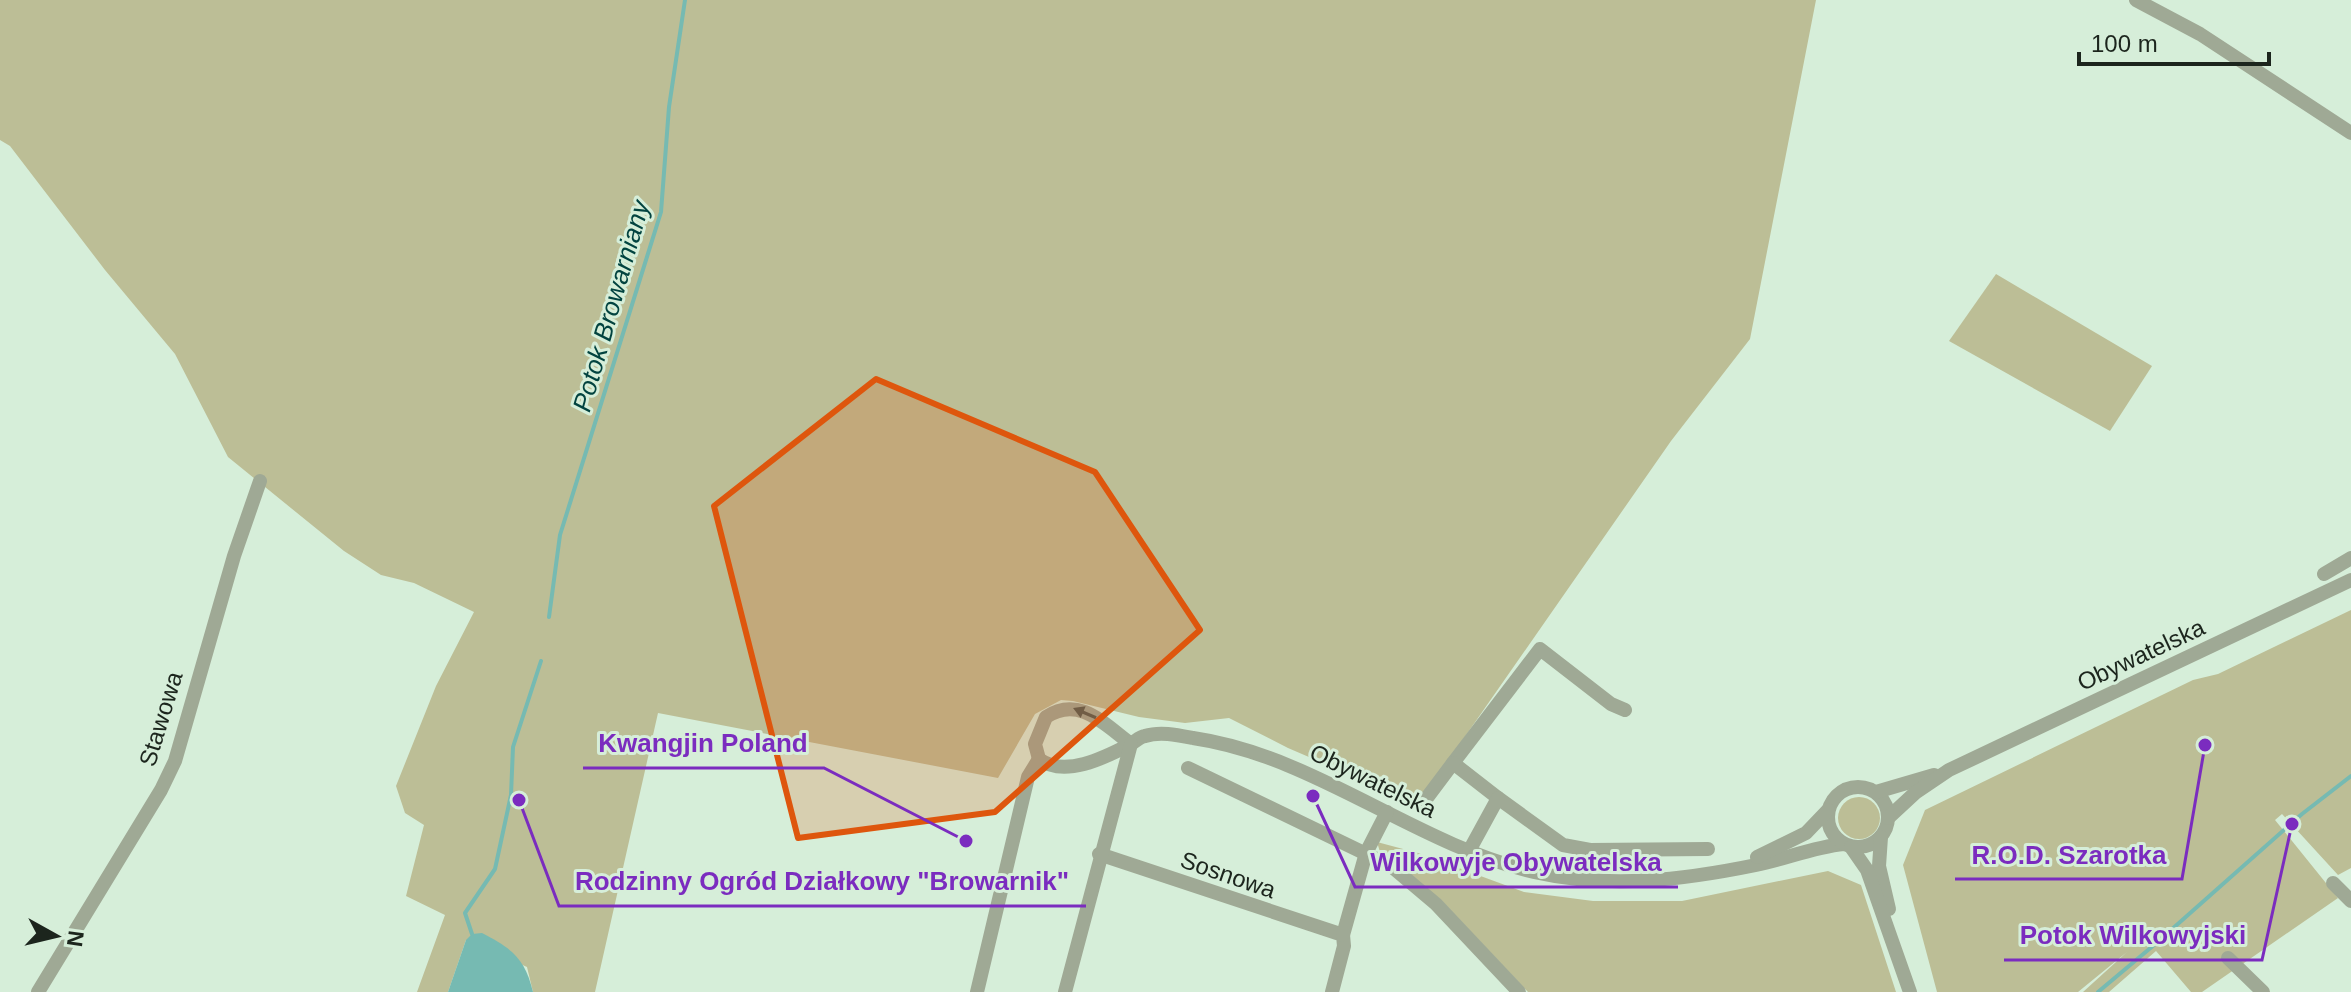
<svg xmlns="http://www.w3.org/2000/svg" width="2351" height="992" viewBox="0 0 2351 992" font-family="Arial,sans-serif">
  <style>
    .green { fill: #bcbe96 }
    .water { fill: #76bab2 }
    .lines { fill: none; stroke-linecap: round; stroke-linejoin: round }
    .stream { stroke: #76bab2; stroke-width: 4 }
    .street { stroke: #9fa995; stroke-width: 14 }
    .oneway { fill: #576053 }
    .marked { fill: #de560d; fill-opacity: 0.2; stroke: #de560d; stroke-width: 6; stroke-linejoin: round }
    .labels { text-anchor: middle; stroke-width: 6; stroke-linejoin: round; paint-order: stroke }
    .street-label { font-size: 24px; fill: #1c251d; stroke: #d6eed9 }
    .water-label { font-size: 26px; font-style: italic; fill: #02433f; stroke: #d6eed9 }
    .leader { fill: none; stroke: #7b2cbf; stroke-width: 3 }
    .callout-dot { fill: #7b2cbf; stroke: #d6eed9; stroke-width: 3 }
    .callout-label { font-size: 26px; text-anchor: middle; font-weight: bold; fill: #7b2cbf; stroke: #d6eed9; stroke-width: 6; stroke-linejoin: round; paint-order: stroke }
  </style>
  <rect width="100%" height="100%" fill="#d6eed9"/>
  <!-- green -->
  <g class="green">
    <polygon points="0,0 1816,0 1750,339 1671,441 1418,804 1288,748 1229,718 1185,723 1139,717 1073,701 1061,700 1035,714 998,778 658,713 595,992 533,992 527,967 466,940 448,992 417,992 445,915 406,896 424,825 405,813 396,786 436,686 474,612 414,583 381,575 344,551 228,457 175,354 105,270 10,146 0,140"/>
    <polygon points="1996,274 2152,366 2110,431 1949,341"/>
    <polygon points="2351,610 2351,868 2338,875 2282,814 2275,820 2338,898 2202,992 2191,992 2156,951 2109,992 2083,992 2127,952 2078,992 1937,992 1903,865 1925,810 2193,680 2218,674"/>
    <circle cx="1859" cy="818" r="21"/>
    <polygon points="1377,842 1418,853 1524,892 1593,901 1682,901 1828,871 1861,885 1896,992 1528,992 1440,899 1380,852"/>
  </g>
  <!-- water -->
  <path class="water" d="M482 933C513 949 525 959 533 992H448L466 940 472 934Z"/>
  <g class="lines">
    <!-- stream -->
    <g class="stream">
      <polyline points="549,617 560,535 661,212 669,107 685,0"/>
      <polyline points="472,934 465,913 495,869 511,795 513,747 541,661"/>
      <polyline points="2162,938 2302,814 2351,776"/>
      <polyline points="2098,992 2154,945"/>
    </g>
    <!-- street -->
    <g class="street">
      <polyline points="2136,0 2200,34 2351,133"/>
      <polyline points="2324,574 2351,558"/>
      <path d="M1131 744C1104 724 1079 695 1046 717L1035 744 1039 759C1064 778 1104 758 1129 745 1135 742 1139 737 1145 736 1160 731 1178 735 1193 738 1316 756 1414 844 1534 872 1609 889 1683 880 1756 865 1786 859 1813 847 1844 844"/>
      <polyline points="1188,768 1391,866 1436,904 1519,992"/>
      <circle cx="1858" cy="817" r="30"/>
      <polyline points="1876,792 1934,775"/>
      <polyline points="1498,798 1453,763 1540,649 1611,704 1625,710"/>
      <polyline points="1423,803 1453,763"/>
      <polyline points="1888,818 1915,793 1949,770 2351,580"/>
      <polyline points="1881,837 1879,866 1889,909"/>
      <polyline points="1851,847 1867,870 1910,992"/>
      <polyline points="1469,851 1498,798 1563,845 1590,850 1708,849"/>
      <polyline points="1099,854 1343,935 1344,946 1332,992"/>
      <polyline points="1757,857 1806,833 1828,810"/>
      <polyline points="2333,883 2351,901"/>
      <polyline points="1343,935 1366,853 1387,812"/>
      <polyline points="2228,958 2263,992"/>
      <polyline points="38,992 161,790 175,761 234,556 260,481"/>
      <polyline points="977,992 1028,777 1039,759"/>
      <polyline points="1065,992 1131,744"/>
    </g>
  </g>
  <!-- one-way arrows -->
  <defs><path id="oneway-solid" d="M-6-.8H1V-3.2L6.5 0L1 3.2V.8H-6Z" transform="scale(2)"/></defs>
  <use class="oneway" href="#oneway-solid" transform="translate(1085 713) rotate(-157)"/>
  <!-- marked area -->
  <path class="marked" d="M876 379 1095 472 1200 630 995 812 798 838 714 506Z"/>
  <g class="labels">
    <!-- street labels -->
    <g class="street-label">
      <text transform="translate(2141 655) rotate(-25)" y="8">Obywatelska</text>
      <text transform="translate(161 719) rotate(-73)" y="8">Stawowa</text>
      <text transform="translate(1373 781) rotate(26)" y="8">Obywatelska</text>
      <text transform="translate(1228 875) rotate(19)" y="8">Sosnowa</text>
    </g>
    <!-- water labels -->
    <g class="water-label">
      <text transform="translate(611 306) rotate(-74)" y="9">Potok Browarniany</text>
    </g>
  </g>
  <!-- callouts -->
  <path class="leader" d="M966 841L824 768H583M2205 745L2182 879H1955M1313 796L1355 887H1678M519 800L559 906H1086M2292 824L2262 960H2004"/>
  <g class="callout-dot">
    <circle cx="966" cy="841" r="8"/>
    <circle cx="2205" cy="745" r="8"/>
    <circle cx="1313" cy="796" r="8"/>
    <circle cx="519" cy="800" r="8"/>
    <circle cx="2292" cy="824" r="8"/>
  </g>
  <g class="callout-label">
    <text x="703" y="752">Kwangjin Poland</text>
    <text x="2069" y="864">R.O.D. Szarotka</text>
    <text x="1516" y="871">Wilkowyje Obywatelska</text>
    <text x="822" y="890">Rodzinny Ogród Działkowy "Browarnik"</text>
    <text x="2133" y="944">Potok Wilkowyjski</text>
  </g>
  <!-- north arrow -->
  <g transform="translate(56 936) rotate(98)" stroke="#d6eed9" stroke-width="6" paint-order="stroke">
  <path d="M0-6L14 30L0 20L-14 30Z" fill="#1c251d"/>
  <text y="-12" font-size="22" font-weight="bold" text-anchor="middle" fill="#1c251d">N</text>
  </g>
  <!-- scale -->
  <path d="M2079 52v12h190v-12" fill="none" stroke="#1c251d" stroke-width="4"/>
  <text x="2091" y="52" font-size="24" fill="#1c251d" stroke="#d6eed9" stroke-width="6" paint-order="stroke">100 m</text>
</svg>
